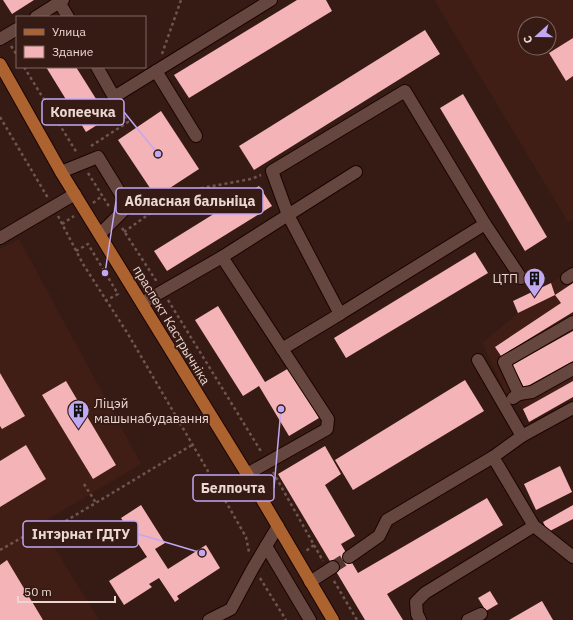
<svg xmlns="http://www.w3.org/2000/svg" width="573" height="620" viewBox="0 0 573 620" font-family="'IBM Plex Sans',sans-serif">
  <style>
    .built { fill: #401d15; fill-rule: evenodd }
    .building { fill: #f4b3b6 }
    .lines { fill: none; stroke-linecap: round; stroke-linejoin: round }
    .minor-tunnel { stroke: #513730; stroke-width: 12; stroke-dasharray: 12 6; stroke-linecap: butt }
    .minor-casing { stroke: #1c0402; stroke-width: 14 }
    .major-casing { stroke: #1c0402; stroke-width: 14 }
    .path { stroke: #6e554f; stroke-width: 2.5; stroke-dasharray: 3 3; stroke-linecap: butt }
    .minor { stroke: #66473f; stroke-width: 12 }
    .major { stroke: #ad632f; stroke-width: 12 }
    .labels { text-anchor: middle; stroke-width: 4; stroke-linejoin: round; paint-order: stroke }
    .poi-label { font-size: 13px; fill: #ebd7d2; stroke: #361b14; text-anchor: end }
    .street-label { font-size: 13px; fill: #ebd7d2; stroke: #361b14 }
    .leader { fill: none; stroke: #c1a8f3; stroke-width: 1.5 }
    .callout-dot { fill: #c1a8f3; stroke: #361b14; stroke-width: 1.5 }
    .callout { fill: #361b14; stroke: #c1a8f3; stroke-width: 1.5 }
    .callout-label { font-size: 14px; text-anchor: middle; font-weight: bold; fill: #ebd7d2 }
  </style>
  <rect width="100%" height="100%" fill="#361b14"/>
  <!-- built -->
  <g class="built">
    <path d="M434 0H573V219L568 222ZM525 24H549V48H525Z"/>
    <polygon points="19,239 141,464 40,524 99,620 0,620 0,249"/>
    <polygon points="573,269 573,397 529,422 523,409 505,392 482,343 518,313 555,295 551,283"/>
  </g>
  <!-- building -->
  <g class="building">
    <polygon points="3,0 34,0 12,14"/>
    <polygon points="297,0 326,0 332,11 189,98 174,75"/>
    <polygon points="425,30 440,54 254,170 239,146"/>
    <polygon points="573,38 573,76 566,81 549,53"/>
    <polygon points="46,67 76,67 108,118 86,132"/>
    <polygon points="463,94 547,237 525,251 440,108"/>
    <polygon points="161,111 199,169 156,197 118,140"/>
    <polygon points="259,186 272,206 167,271 154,251"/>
    <polygon points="475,252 488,273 346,358 334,338"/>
    <polygon points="551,283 555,295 518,313 513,301"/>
    <polygon points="573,283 573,312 501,356 495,347 561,303 555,295"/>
    <polygon points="218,306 265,382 289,368 319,418 289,436 259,386 243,396 195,320"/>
    <polygon points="573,331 573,361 524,388 512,365"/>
    <polygon points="0,373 25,416 2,429 0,426"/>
    <polygon points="465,380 484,411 353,490 335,460"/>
    <polygon points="66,381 116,465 93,479 42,395"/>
    <polygon points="573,381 573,397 529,422 523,409"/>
    <polygon points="26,445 46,479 0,507 0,461"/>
    <polygon points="325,446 341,474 325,485 355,536 341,544 358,573 487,498 503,525 387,594 403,620 365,620 278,474"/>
    <polygon points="560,466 572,492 536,510 524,484"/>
    <polygon points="141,505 165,543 155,549 168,569 206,545 220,568 177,596 179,599 175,602 159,578 149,584 152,587 124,605 109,581 147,557 121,518"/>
    <polygon points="573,505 573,519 548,532 543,522"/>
    <polygon points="7,560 43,620 0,620 0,565"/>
    <polygon points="490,591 498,604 486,611 478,598"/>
    <polygon points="542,601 553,620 509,620"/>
  </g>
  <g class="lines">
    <!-- minor-tunnel -->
    <polyline class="minor-tunnel" points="333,567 349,557"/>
    <defs>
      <g id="minor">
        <polyline points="59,2 68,17"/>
        <polyline points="36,17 63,0"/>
        <polyline points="0,39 17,29"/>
        <polyline points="97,67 114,97 271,0"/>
        <polyline points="156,71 196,136"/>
        <polyline points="61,172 98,157 128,206 100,234"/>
        <polyline points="356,172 288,215 340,314 485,224"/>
        <polyline points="0,238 75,194"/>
        <polyline points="222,257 328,419 327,429 247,474"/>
        <polyline points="567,278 573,274"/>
        <polyline points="142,303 222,257 288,215 272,171 405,91 485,224 521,278"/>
        <polyline points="282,349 340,314"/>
        <polyline points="478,360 522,436"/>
        <polyline points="519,394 504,362 573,322"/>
        <polyline points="513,398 519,394 532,392 573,369"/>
        <polyline points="493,457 534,526 573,557"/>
        <polyline points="266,546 310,620"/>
        <polyline points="349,557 379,536 387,520 493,457 522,436 573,408"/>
        <polyline points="310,582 333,567"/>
        <polyline points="209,620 231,609 253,568 278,526"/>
        <polyline points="420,620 417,614 416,602 425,593 534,526"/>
        <polyline points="468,620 481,614"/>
      </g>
      <polyline id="major" points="0,64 61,172 247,474 333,620"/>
    </defs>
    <!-- minor casing -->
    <use href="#minor" class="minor-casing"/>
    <!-- major casing -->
    <use href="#major" class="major-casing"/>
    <!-- path -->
    <g class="path">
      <polyline points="11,46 17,55"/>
      <polyline points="162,54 181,0"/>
      <polyline points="24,67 77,153"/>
      <polyline points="0,117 48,198"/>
      <polyline points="91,146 128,122 119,107"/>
      <polyline points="88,173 110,208"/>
      <polyline points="93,203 102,196"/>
      <polyline points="58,216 83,264 128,334 226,502 246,537 249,552"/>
      <polyline points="62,224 74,216"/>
      <polyline points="122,228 157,282"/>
      <polyline points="124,232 180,192 251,179 261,175"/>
      <polyline points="76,251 88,244 118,294 105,301"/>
      <polyline points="168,300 262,453"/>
      <polyline points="273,472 314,545 306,551"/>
      <polyline points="84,484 96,503"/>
      <polyline points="314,545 323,561"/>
      <polyline points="0,550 30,533 64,522 192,445"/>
      <polyline points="260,578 286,620"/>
      <polyline points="334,581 357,620"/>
    </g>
    <!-- minor -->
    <use href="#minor" class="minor"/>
    <!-- major -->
    <use href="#major" class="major"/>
  </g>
  <!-- icons -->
  <defs>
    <symbol id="building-pin" viewBox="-11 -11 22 30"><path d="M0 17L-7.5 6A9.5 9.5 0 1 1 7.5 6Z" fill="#c1a8f3" stroke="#361b14"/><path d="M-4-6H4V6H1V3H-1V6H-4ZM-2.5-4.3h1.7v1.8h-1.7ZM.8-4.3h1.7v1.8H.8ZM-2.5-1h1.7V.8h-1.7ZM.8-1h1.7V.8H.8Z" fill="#111"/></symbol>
  </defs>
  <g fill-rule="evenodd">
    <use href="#building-pin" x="522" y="266" width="25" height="34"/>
    <use href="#building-pin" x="66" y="398" width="25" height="34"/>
  </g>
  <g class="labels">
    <!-- poi labels -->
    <g class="poi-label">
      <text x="518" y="283">ЦТП</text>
      <text x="94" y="408" text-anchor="start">Ліцэй<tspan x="94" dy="15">машынабудавання</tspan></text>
    </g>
    <!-- street labels -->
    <g class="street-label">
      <text transform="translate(172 325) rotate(59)" y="5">праспект Кастрычніка</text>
    </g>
  </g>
  <!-- callouts -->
  <path class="leader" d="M158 154L124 112M105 273L116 201M281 409L274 488M202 553L138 534"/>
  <g class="callout-dot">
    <circle cx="158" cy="154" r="4"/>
    <circle cx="105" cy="273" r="4"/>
    <circle cx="281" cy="409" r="4"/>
    <circle cx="202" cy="553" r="4"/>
  </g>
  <g class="callout">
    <rect x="42" y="99" width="82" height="26" rx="4"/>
    <rect x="116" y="188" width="147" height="26" rx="4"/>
    <rect x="193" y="475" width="81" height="26" rx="4"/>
    <rect x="23" y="521" width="115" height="26" rx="4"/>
  </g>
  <g class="callout-label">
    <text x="83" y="117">Копеечка</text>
    <text x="190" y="206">Абласная бальніца</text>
    <text x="233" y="493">Белпочта</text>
    <text x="81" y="539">Інтэрнат ГДТУ</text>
  </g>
  <!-- legend -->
  <rect x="16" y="16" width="130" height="52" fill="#361b14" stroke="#7e6660"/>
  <rect x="24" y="29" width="20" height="6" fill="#ad632f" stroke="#7e6660"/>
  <text x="52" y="36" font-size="12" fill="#ebd7d2">Улица</text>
  <rect x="24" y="46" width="20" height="12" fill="#f4b3b6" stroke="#7e6660"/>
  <text x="52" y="56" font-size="12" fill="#ebd7d2">Здание</text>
  <!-- north arrow -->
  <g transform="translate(537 36) rotate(249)"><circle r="19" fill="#361b14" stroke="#7e6660"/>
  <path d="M0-3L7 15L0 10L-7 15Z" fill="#c1a8f3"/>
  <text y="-6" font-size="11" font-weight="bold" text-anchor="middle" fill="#ebd7d2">С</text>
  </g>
  <!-- scale -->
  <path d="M18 596v6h97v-6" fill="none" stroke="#ebd7d2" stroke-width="2"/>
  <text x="24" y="596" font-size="12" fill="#ebd7d2" stroke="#361b14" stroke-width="3" paint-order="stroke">50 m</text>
</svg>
